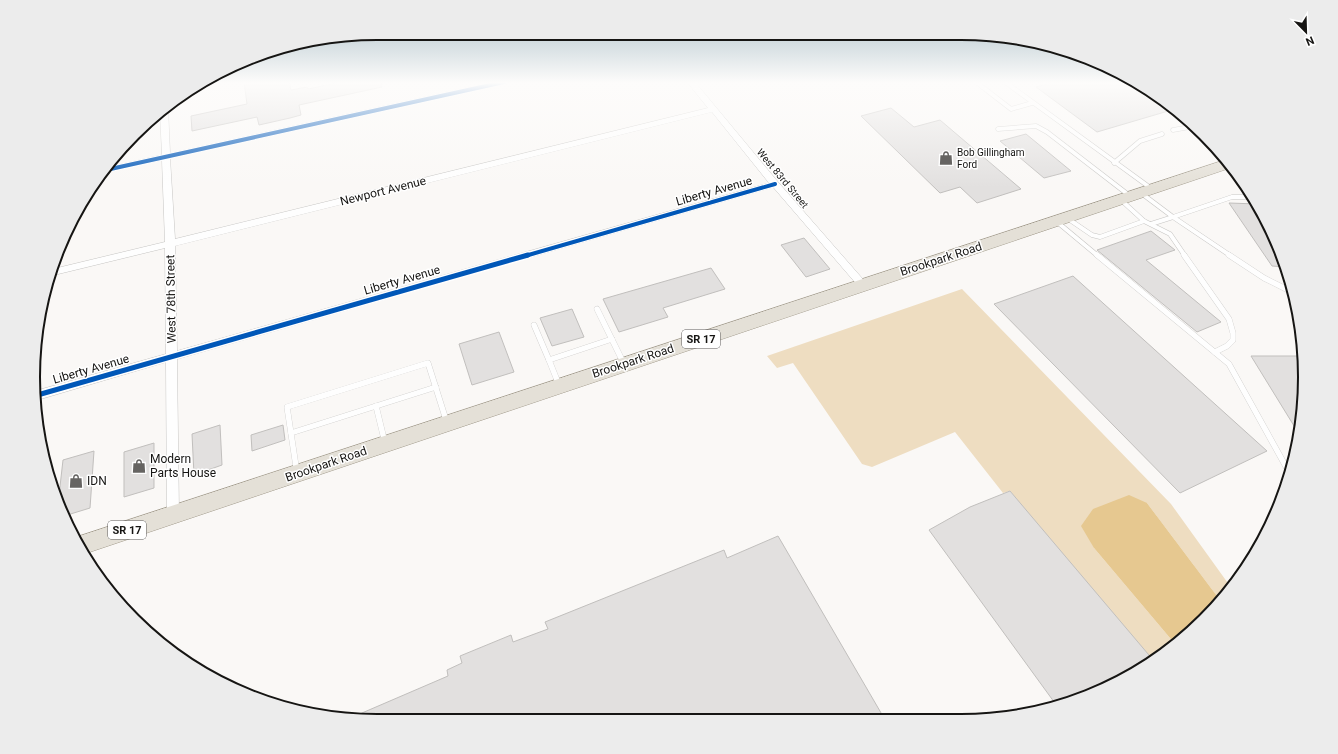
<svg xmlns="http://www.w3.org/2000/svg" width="1338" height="754" viewBox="0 0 1338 754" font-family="Roboto,sans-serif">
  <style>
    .green { fill: #eeddc1 }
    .water { fill: #e6c890 }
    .building { fill: #e2e0df; stroke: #c1bfbd }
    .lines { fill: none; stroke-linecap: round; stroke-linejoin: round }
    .lane-far1-casing { stroke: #c6c5c3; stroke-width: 5 }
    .lane-casing { stroke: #c6c5c3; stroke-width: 6 }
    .street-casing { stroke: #c6c5c3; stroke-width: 1 }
    .primary-casing { stroke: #a19a8b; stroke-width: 1 }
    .lane-far1 { stroke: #fefefe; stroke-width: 4 }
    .lane { stroke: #fefefe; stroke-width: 5.5 }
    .street { fill: #fefefe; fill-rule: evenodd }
    .primary { fill: #e4e0d7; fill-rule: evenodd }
    .cycleway-far1-casing { stroke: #fff; stroke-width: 6 }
    .cycleway-casing { stroke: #fff; stroke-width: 8 }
    .cycleway-far1 { stroke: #0057b8; stroke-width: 4 }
    .cycleway { stroke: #0057b8; stroke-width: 5 }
    .labels { text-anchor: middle; stroke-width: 3; stroke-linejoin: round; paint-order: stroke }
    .far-poi-label { font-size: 10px; fill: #161513; stroke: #fff; text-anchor: start }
    .far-street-label { font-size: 10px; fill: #161513; stroke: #fff }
    .shield { fill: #fff; stroke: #5c5b5a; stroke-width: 1 }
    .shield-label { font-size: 11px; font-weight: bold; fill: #161513 }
    .street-label { font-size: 12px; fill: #161513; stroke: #fff }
    .poi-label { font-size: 12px; fill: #161513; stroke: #fff; text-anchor: start }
    .rim { fill: none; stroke: #161513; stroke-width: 2 }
  </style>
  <rect width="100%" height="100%" fill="#faf8f6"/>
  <!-- green -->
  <polygon class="green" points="962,289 1171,504 1230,586 1220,600 1147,503 1094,548 1175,644 1152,663 1150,664 1010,491 1003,493 955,432 872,467 862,464 793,363 777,368 767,356"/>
  <!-- water -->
  <polygon class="water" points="1129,495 1147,503 1220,600 1204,620 1175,644 1094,548 1081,526 1093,509"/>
  <!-- building -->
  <g class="building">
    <polygon points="244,82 289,82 291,90 307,87 308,89 341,82 381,82 382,87 299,105 301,115 290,118 259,125 257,117 192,131 191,116 247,104"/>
    <polygon points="1054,82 1137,82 1175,109 1097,132 1036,87"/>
    <polygon points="891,108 914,127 940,120 1021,189 977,203 960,187 940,193 861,116"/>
    <polygon points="1026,134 1071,171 1044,178 1000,141"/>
    <polygon points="1229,203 1257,204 1270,225 1285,267 1272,266"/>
    <polygon points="1151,231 1175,250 1146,260 1221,322 1197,332 1097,250"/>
    <polygon points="804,238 830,269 806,277 781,245"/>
    <polygon points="711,268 725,289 663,308 668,317 619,332 603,299"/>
    <polygon points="1073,276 1267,451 1180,493 994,304"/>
    <polygon points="572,309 584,337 552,346 540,318"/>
    <polygon points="499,332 514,372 472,385 459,344"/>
    <polygon points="1251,356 1304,356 1302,422 1299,434"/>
    <polygon points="220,425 222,465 194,475 192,434"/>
    <polygon points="283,425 285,440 252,451 251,435"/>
    <polygon points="154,443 154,488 124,497 124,452"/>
    <polygon points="94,451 90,508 64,516 58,504 63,460"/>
    <polygon points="1010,491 1154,661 1072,703 1057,706 929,530 970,507"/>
    <polygon points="778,536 884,718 355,720 348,719 448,676 447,670 462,663 460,656 511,635 513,642 548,629 545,622 724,550 727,558"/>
  </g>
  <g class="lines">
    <defs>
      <g id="lane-far1">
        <polyline points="976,82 1011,109 1032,103"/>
        <polyline points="1005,82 1152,189"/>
        <polyline points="998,129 1036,126 1047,132 1130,196"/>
        <polyline points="1173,130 1195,126"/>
        <polyline points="1114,163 1140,141 1162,134"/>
        <polyline points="1141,193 1173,217 1232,197 1252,197"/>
        <polyline points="1121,200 1144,221 1170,234 1185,256"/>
        <polyline points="1067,218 1092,235 1100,237 1144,221"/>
        <polyline points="1056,221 1098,256"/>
        <polyline points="1151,224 1173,217 1231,256"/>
      </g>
      <g id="lane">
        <polyline points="1097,255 1229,364 1290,474"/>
        <polyline points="1184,255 1229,319 1233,333 1233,340 1227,346 1215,352"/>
        <polyline points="1229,255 1264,278 1294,293"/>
        <polyline points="597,309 624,364"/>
        <polyline points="534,325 549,360"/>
        <polyline points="559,385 549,360 612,339"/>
        <polyline points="376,406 385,443"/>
        <polyline points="291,433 436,387"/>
        <polyline points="297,473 287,407 428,363 447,423"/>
      </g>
      <path id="street" d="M493 82H508L504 84 170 158 175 239 708 108 687 82H695L778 182 868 285 863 289 859 287 773 187 177 359 179 515 177 519 173 521 169 519 167 515 166 362 34 401 35 391 166 354 165 248 50 276 53 269 165 242 162 160 104 172 109 167 162 155 160 112 166 106 168 108 170 153ZM712 112 769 183 177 351 175 246Z"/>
      <polygon id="primary" points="1225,160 1233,167 87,553 77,537"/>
    </defs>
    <!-- lane-far1 casing -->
    <use href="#lane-far1" class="lane-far1-casing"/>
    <!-- lane casing -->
    <use href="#lane" class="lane-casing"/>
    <!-- street casing -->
    <use href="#street" class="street-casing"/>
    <!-- primary casing -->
    <use href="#primary" class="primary-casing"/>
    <!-- lane-far1 -->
    <use href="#lane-far1" class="lane-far1"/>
    <!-- lane -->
    <use href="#lane" class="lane"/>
    <!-- street -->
    <use href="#street" class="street"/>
    <!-- primary -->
    <use href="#primary" class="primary"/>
    <defs>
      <g id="cycleway-far1">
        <polyline points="106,170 504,82"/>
        <polyline points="525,256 775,184"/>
      </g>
      <polyline id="cycleway" points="34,396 528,255"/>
    </defs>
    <!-- cycleway-far1 casing -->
    <use href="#cycleway-far1" class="cycleway-far1-casing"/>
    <!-- cycleway casing -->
    <use href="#cycleway" class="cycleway-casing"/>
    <!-- cycleway-far1 -->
    <use href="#cycleway-far1" class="cycleway-far1"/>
    <!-- cycleway -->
    <use href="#cycleway" class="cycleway"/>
  </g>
  <!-- sky -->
  <linearGradient id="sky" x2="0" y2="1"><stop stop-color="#a7bcc5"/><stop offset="0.44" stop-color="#fdfcfb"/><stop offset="1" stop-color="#fdfcfb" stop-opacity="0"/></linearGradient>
  <rect width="1338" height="188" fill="url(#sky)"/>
  <!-- icons -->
  <defs>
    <symbol id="shop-bare" viewBox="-9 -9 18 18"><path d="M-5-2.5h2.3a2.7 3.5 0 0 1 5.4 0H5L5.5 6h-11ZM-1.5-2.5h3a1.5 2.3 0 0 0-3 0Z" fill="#666462" stroke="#fff" stroke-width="2.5" paint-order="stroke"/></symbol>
  </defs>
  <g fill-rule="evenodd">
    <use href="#shop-bare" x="936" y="148" width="20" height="20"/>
    <use href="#shop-bare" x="129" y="456" width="20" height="20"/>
    <use href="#shop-bare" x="66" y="471" width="20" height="20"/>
  </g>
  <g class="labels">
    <!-- far-poi labels -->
    <g class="far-poi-label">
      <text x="957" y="156">Bob Gillingham<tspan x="957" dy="12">Ford</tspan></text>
    </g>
    <!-- far-street labels -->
    <g class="far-street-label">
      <text transform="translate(783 178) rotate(50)" y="4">West 83rd Street</text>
    </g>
    <!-- shield labels -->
    <g class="shield">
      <rect x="682" y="330" width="38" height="18" rx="3"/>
      <rect x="108" y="521" width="38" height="18" rx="3"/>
    </g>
    <g class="shield-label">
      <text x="701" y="343">SR 17</text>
      <text x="127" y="534">SR 17</text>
    </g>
    <!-- street labels -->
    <g class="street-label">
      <text transform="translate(383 191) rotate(-14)" y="4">Newport Avenue</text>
      <text transform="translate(714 191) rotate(-16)" y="4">Liberty Avenue</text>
      <text transform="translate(941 259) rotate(-18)" y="4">Brookpark Road</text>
      <text transform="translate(402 280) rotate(-16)" y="4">Liberty Avenue</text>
      <text transform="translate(171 299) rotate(-91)" y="4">West 78th Street</text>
      <text transform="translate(633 361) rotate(-18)" y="4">Brookpark Road</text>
      <text transform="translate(91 369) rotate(-16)" y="4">Liberty Avenue</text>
      <text transform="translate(326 464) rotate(-19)" y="4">Brookpark Road</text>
    </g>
    <!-- poi labels -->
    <g class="poi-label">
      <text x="150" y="463">Modern<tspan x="150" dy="14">Parts House</tspan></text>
      <text x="87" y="485">IDN</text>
    </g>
  </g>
  <!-- crop -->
  <path d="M0 0H1338V754H0ZM377 40H961A337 337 0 0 1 1298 377V377A337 337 0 0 1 961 714H377A337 337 0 0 1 40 377V377A337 337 0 0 1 377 40Z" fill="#ececec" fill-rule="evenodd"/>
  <path class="rim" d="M377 40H961A337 337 0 0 1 1298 377V377A337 337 0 0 1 961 714H377A337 337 0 0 1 40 377V377A337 337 0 0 1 377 40Z"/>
  <!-- north arrow -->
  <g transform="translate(1306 32) rotate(157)" stroke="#ffffff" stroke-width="3" paint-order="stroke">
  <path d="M0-3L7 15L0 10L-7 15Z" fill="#161513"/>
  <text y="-6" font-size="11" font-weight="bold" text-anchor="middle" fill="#161513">N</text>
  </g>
</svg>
